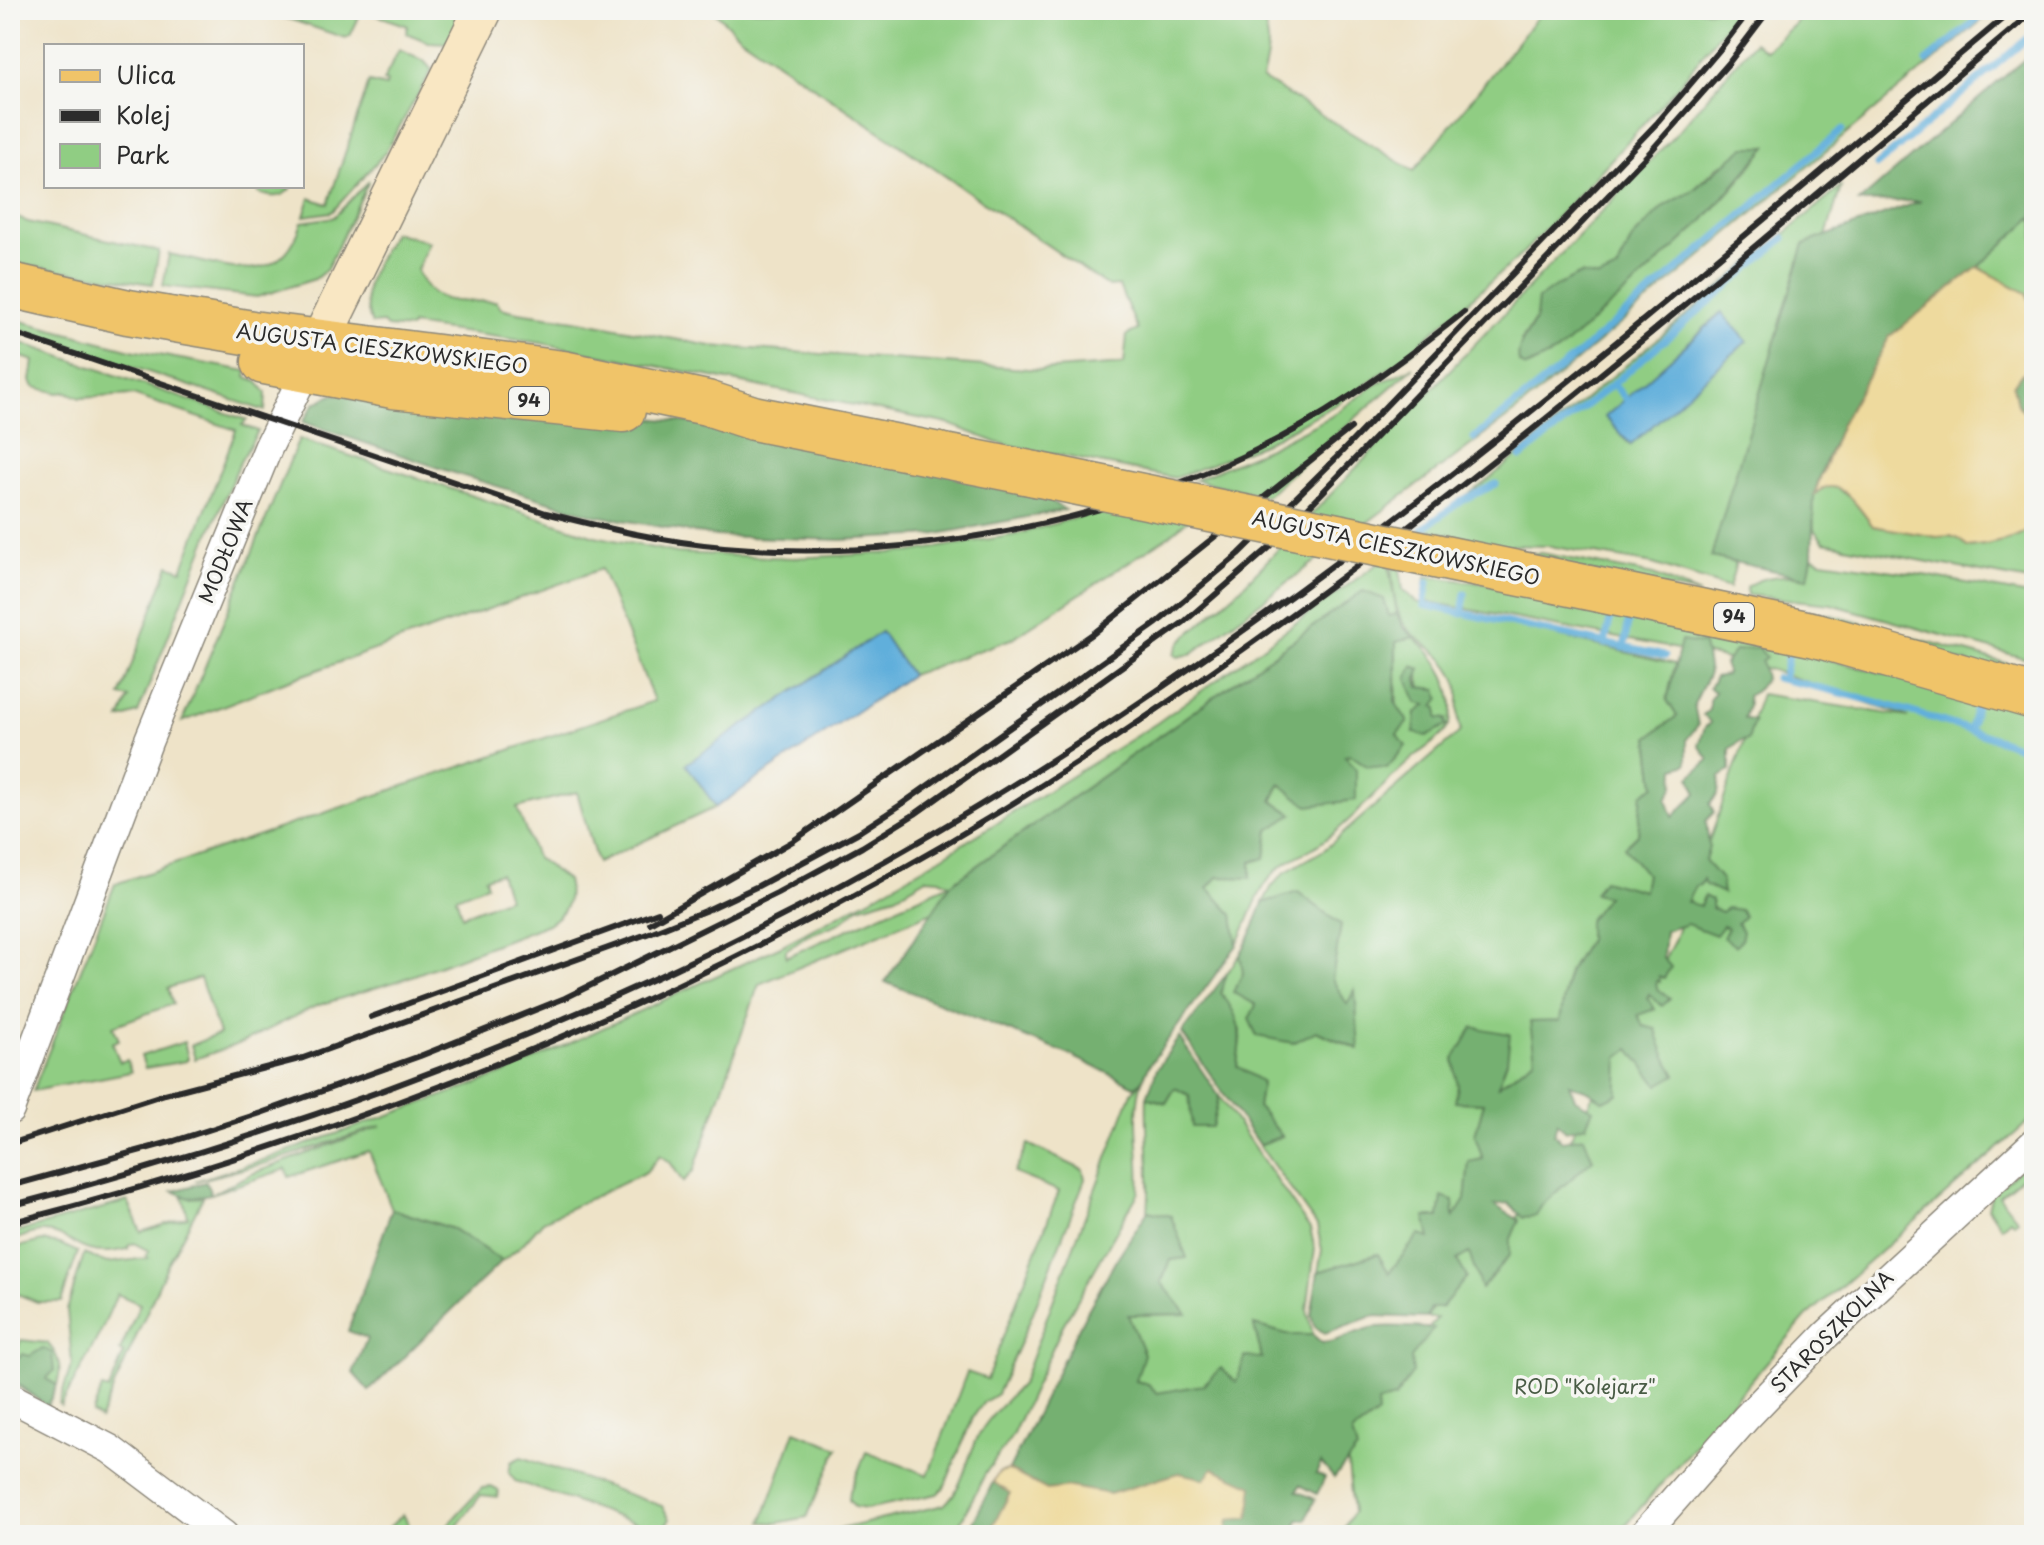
<svg xmlns="http://www.w3.org/2000/svg" width="2044" height="1545" viewBox="0 0 2044 1545" font-family="'Playpen Sans',sans-serif">
  <style>
    .green { fill: #90cd83; stroke: #5e7c57; stroke-width: 2; fill-rule: evenodd }
    .forest { fill: #74b071; stroke: #506e4e; stroke-width: 2 }
    .sand { fill: #eeda9e; stroke: #8c8264; stroke-width: 2 }
    .water { fill: #61afdb; stroke: #466d83; stroke-width: 2 }
    .lines { fill: none; stroke-linecap: round; stroke-linejoin: round }
    .stream { stroke: #61afdb; stroke-width: 7 }
    .street-casing { stroke: #8c877a; stroke-width: 31 }
    .secondary-casing { stroke: #8c877a; stroke-width: 41 }
    .primary-casing { stroke: #8c877a; stroke-width: 47 }
    .street { stroke: #fff; stroke-width: 28 }
    .secondary { stroke: #f9e7c3; stroke-width: 38 }
    .primary { stroke: #f0c469; stroke-width: 44 }
    .rail { stroke: #2b2b2b; stroke-width: 6 }
    .primary-bridge-casing { stroke: #8c877a; stroke-width: 47; stroke-linecap: butt }
    .primary-bridge { stroke: #f0c469; stroke-width: 44 }
    .labels { text-anchor: middle; stroke-width: 7; stroke-linejoin: round; paint-order: stroke }
    .shield { fill: #f6f6f2; stroke: #686867; stroke-width: 2 }
    .shield-label { font-size: 18px; font-weight: bold; fill: #2b2b2b }
    .street-label { font-size: 20px; fill: #2b2b2b; stroke: #f6f6f2 }
    .park-label { font-size: 20px; fill: #495c45; stroke: #f6f6f2 }
  </style>
  <rect width="100%" height="100%" fill="#f6f6f2"/>
  <filter id="ink" filterUnits="userSpaceOnUse"><feTurbulence type="fractalNoise" baseFrequency=".0125" numOctaves="2"/><feDisplacementMap in="SourceGraphic" scale="16" xChannelSelector="R" yChannelSelector="G"/><feConvolveMatrix kernelMatrix="1 2 1 2 8 2 1 2 1" color-interpolation-filters="sRGB"/></filter>
  <filter id="wash" filterUnits="userSpaceOnUse"><feTurbulence type="fractalNoise" baseFrequency=".006" numOctaves="4" result="noise"/><feDisplacementMap in="SourceGraphic" scale="32" xChannelSelector="R" yChannelSelector="G"/><feGaussianBlur stdDeviation="1.8" result="paint"/><feColorMatrix in="noise" values="0 0 0 0 0 0 0 0 0 0 0 0 0 0 0 0 0 1.4 0 .05"/><feComposite in="paint" operator="in"/></filter>
  <g filter="url(#wash)">
    <rect width="100%" height="100%" fill="#eee3c8"/>
    <!-- green -->
    <g class="green">
      <polygon points="262,10 465,10 447,43 428,42 406,33 408,26 365,11 362,11 350,36 345,38"/>
      <path d="M713 10H1257C1273 36 1269 50 1262 79L1414 171 1543 10H1737L1679 85 1597 175 1520 256 1413 349 1415 350 1337 404 1263 444 1175 478 998 443 949 424 541 343 411 325 410 329 387 327 383 323 372 324C356 286 376 266 393 232L429 242 417 270C430 308 462 301 496 301L501 308 518 312 575 320 711 346 1041 370 1124 364 1127 335 1138 330 1119 286 1109 287 739 36Z"/>
      <path d="M1803 10H1994L1518 410 1191 654 1178 657 1174 654 1181 641 1240 589 1676 134 1754 42 1766 50 1795 24ZM1766 147C1708 227 1629 286 1557 352L1521 341 1536 319 1599 279 1617 270 1632 239 1664 206 1691 192 1720 165Z"/>
      <polygon points="399,50 424,61 432,70 384,154 332,212 304,216 310,198 328,204 369,82 386,86 387,82 383,81"/>
      <path d="M369 181 327 269 315 279 257 297 163 286 169 254C223 265 280 293 302 222L334 217Z"/>
      <path d="M260 186 267 188 292 186C283 200 270 197 258 193Z"/>
      <path d="M1841 187 1826 236 1804 244 1712 557 1736 563 1729 588 1653 564 1549 546 1499 545 1420 528 1484 483ZM1721 313 1747 341 1630 445 1606 417Z"/>
      <polygon points="10,215 28,222 159,251 153,284 10,263"/>
      <polygon points="2034,216 2034,312 1978,267"/>
      <polygon points="10,318 131,350 247,371 246,377 257,381 266,393 265,411 10,326"/>
      <polygon points="10,339 247,420 242,425 258,431 240,462 206,541 138,713 120,719 129,698 120,696 169,565 182,570 236,430 133,395 80,398 67,392 58,393 34,387 31,381 34,361 10,353"/>
      <polygon points="1414,367 1266,496 1195,480 1271,447 1330,417 1375,385"/>
      <path d="M299 439 595 536 677 553 792 558 910 552 1014 535 1122 505 1189 519 1170 535 1011 639 911 675 881 632 687 764 716 807 597 863 577 792 517 808 536 857 567 880C572 902 566 912 548 924L404 979 316 1006 241 1043 195 1059 191 1045 219 1034 200 978 168 988 173 1004 113 1026 119 1040 112 1043 120 1062 127 1060 131 1072 33 1091 115 884 654 701 601 569 281 683 182 722ZM500 873 508 898 462 916 456 897 487 885 485 878Z"/>
      <path d="M1832 485 1852 499 1873 526 1937 537 1951 536 1960 540 1967 547C1988 545 2020 540 2034 524V582L1824 542 1814 530 1813 495 1826 486Z"/>
      <polygon points="1541,553 1653,575 1700,594 1498,554"/>
      <path d="M1387 557 1397 614 1389 617 1363 591 951 884 932 912 759 984 694 1170 683 1182 670 1162 660 1155 646 1172 543 1221 522 1245 502 1261 453 1229 392 1209 369 1151 289 1177 286 1169 211 1194 254 1173 381 1126 267 1163 195 1181 263 1160 501 1075 781 946 871 898 940 858 1157 723ZM927 878 939 879 950 884 786 957V950L806 936 840 923 859 907 896 896Z"/>
      <path d="M1812 557 1822 561 1930 576 2034 596V661L1831 604 1747 595 1746 587C1762 575 1788 574 1807 578Z"/>
      <path d="M1391 568 1400 569 1403 590 1417 602 1675 664 1667 700 1677 716 1649 737 1655 787 1642 794 1638 834 1646 874 1643 892 1608 896 1588 921V940L1568 973 1560 1021 1535 1059 1496 1087 1507 1061 1454 1059 1458 1086 1456 1102 1484 1103 1475 1135 1483 1159 1469 1162 1465 1200 1454 1219 1439 1217 1430 1238 1418 1236 1389 1273 1377 1254 1318 1272 1322 1250 1317 1226 1259 1145 1282 1136 1258 1107 1262 1082 1237 1066 1241 1032 1221 993 1227 973 1240 955C1248 1001 1263 1012 1293 1043L1315 1031 1358 1049 1354 992 1347 1005 1332 979 1341 925 1298 892 1263 903 1272 886 1284 873 1324 850 1461 731C1454 714 1464 695 1455 677 1442 649 1417 644 1403 623 1394 608 1393 585 1391 568Z"/>
      <polygon points="1426,576 1552,592 2034,710 2034,1117 1806,1317 1617,1535 1340,1535 1353,1512 1345,1436 1437,1318 1427,1318 1457,1260 1469,1252 1476,1269 1553,1171 1674,941 1761,694 1909,717 1772,670 1719,657 1424,601"/>
      <polygon points="1772,610 1828,614 2020,667 2034,672 2034,681"/>
      <path d="M1414 637C1438 657 1459 691 1450 723 1446 735 1429 745 1419 753 1384 781 1356 819 1319 844 1305 854 1289 858 1277 870 1255 892 1251 919 1237 945L1233 915 1208 888 1217 877 1265 857 1269 830 1292 814 1272 801 1281 783 1344 756 1351 755 1367 766 1397 734 1396 641ZM1420 669C1415 689 1431 700 1438 718L1446 719 1414 732 1427 705 1407 678Z"/>
      <polygon points="184,1042 188,1058 186,1061 145,1068 141,1056"/>
      <path d="M1142 1081C1131 1118 1142 1154 1139 1192L1063 1325 1012 1436 985 1474 954 1535H814L944 1505C966 1485 966 1456 981 1431 992 1413 1008 1399 1022 1383L1132 1092Z"/>
      <path d="M1175 1088 1190 1095 1192 1126H1212L1219 1096 1310 1229 1315 1249 1307 1310 1313 1335H1290L1254 1325 1262 1358 1236 1383 1157 1393 1148 1384 1135 1381 1128 1315 1186 1314 1161 1283 1171 1260 1186 1258 1171 1216 1148 1211C1152 1172 1145 1135 1147 1097L1166 1103Z"/>
      <polygon points="1028,1144 1083,1170 1085,1179 1030,1320 997,1394 984,1402 973,1417 944,1488 937,1494 866,1509 855,1507 849,1500 850,1491 866,1452 928,1475 967,1372 987,1379 1059,1191 1014,1173"/>
      <polygon points="2034,1156 2034,1167 1999,1196 2018,1220 2014,1223 2010,1219 2001,1227 1988,1208 1992,1193"/>
      <path d="M182 1194 189 1198 203 1197 167 1266 100 1419 92 1414 102 1388 109 1390 124 1353 120 1351 140 1304 117 1294 101 1331 61 1406 59 1404 72 1363 67 1310 84 1254 107 1263 148 1258 146 1255 149 1251 134 1243 129 1245 128 1249C115 1252 102 1254 89 1250 72 1245 60 1231 41 1232 30 1233 20 1238 10 1242V1234L128 1201 141 1232 188 1217Z"/>
      <polygon points="42,1241 60,1244 78,1252 61,1302 37,1302 10,1291 10,1249"/>
      <path d="M21 1340 47 1343C67 1363 60 1384 47 1406L10 1381V1354L15 1355Z"/>
      <polygon points="795,1431 838,1448 807,1517 777,1523 762,1522"/>
      <polygon points="521,1457 662,1506 670,1519 666,1525 655,1530 515,1481 509,1473 511,1462"/>
      <polygon points="491,1487 499,1491 497,1497 481,1495 450,1535 438,1535 482,1488"/>
      <polygon points="403,1514 409,1525 408,1535 389,1535 385,1531"/>
    </g>
    <!-- forest -->
    <g class="forest">
      <polygon points="2034,51 2034,216 1978,267 1890,336 1841,424 1821,473 1814,495 1812,557 1808,578 1711,557 1804,244 1921,201 1859,202"/>
      <path d="M1745 147H1767L1703 221 1633 286 1557 352 1526 367 1519 363C1515 343 1529 336 1535 320 1537 314 1537 305 1538 299L1558 285 1581 274 1599 278 1617 270 1632 239 1664 206 1691 192Z"/>
      <polygon points="2034,365 2034,427 2031,417 2017,405 2013,385 2020,375"/>
      <polygon points="334,394 640,417 715,425 1023,484 1065,510 932,535 841,540 714,536 594,515 460,475 303,422 315,403"/>
      <polygon points="1363,591 1384,599 1389,616 1397,614 1403,627 1414,637 1396,642 1395,702 1408,722 1397,734 1406,746 1387,768 1367,766 1351,755 1345,756 1356,770 1356,800 1308,806 1280,784 1272,801 1293,814 1269,830 1265,858 1251,862 1251,878 1218,877 1208,888 1233,915 1237,945 1150,1064 1142,1081 1135,1086 1070,1055 885,982 951,884"/>
      <path d="M1681 641 1704 644 1709 673 1694 704 1698 725 1687 739V764L1675 768 1674 786 1667 799 1673 817 1697 793 1690 777 1709 760 1699 745 1705 727 1711 723 1703 715 1709 710V700L1715 692 1709 688 1715 677 1726 675 1727 672 1724 664 1735 651 1758 647 1766 657 1761 661 1765 678 1756 691 1747 696 1748 706 1744 718 1754 721 1748 740 1740 741 1730 749V771L1720 777 1718 794 1710 804 1714 812 1706 821 1709 847 1705 861 1721 879 1723 893 1705 885 1703 879 1700 885 1695 886 1687 902 1700 906 1704 896 1712 900V908L1721 912 1727 908 1741 910 1744 916 1737 923 1743 931 1741 940 1735 946 1723 937 1728 928 1723 926 1716 935 1687 924 1665 931 1663 958 1671 967 1664 978 1659 976 1660 982 1656 981 1657 988 1670 999 1662 1006 1649 994 1647 998 1655 1009 1638 1015 1643 1026 1656 1029C1660 1046 1666 1059 1676 1075L1658 1085 1630 1049 1618 1058C1620 1070 1617 1081 1618 1094L1604 1101 1588 1091 1569 1084 1575 1099 1593 1109 1586 1125 1566 1131 1557 1123 1554 1134 1562 1141 1584 1137 1593 1159 1542 1205 1536 1216 1522 1217 1508 1203 1494 1205 1519 1220 1510 1241V1255L1481 1289 1469 1253 1457 1260 1467 1277 1441 1308H1431L1427 1318 1373 1316 1325 1333 1315 1327 1311 1315 1318 1272 1378 1254 1389 1273 1419 1235 1430 1238 1425 1217H1439L1442 1197 1453 1201 1454 1217 1465 1200 1469 1162 1483 1159 1475 1135 1484 1103 1455 1102 1458 1086 1454 1059 1473 1027 1510 1034 1507 1061 1498 1086 1535 1059 1530 1022 1560 1021 1568 973 1588 940V921L1607 896 1594 893 1603 880 1643 891 1646 874 1624 847 1638 834 1642 794 1655 786 1649 737 1677 716 1667 700Z"/>
      <polygon points="1413,666 1421,669 1417,679 1419,687 1437,689 1440,698 1434,706 1438,708 1438,718 1446,719 1447,725 1427,736 1414,733 1416,713 1426,705 1417,703 1407,678"/>
      <polygon points="1298,892 1341,925 1332,979 1347,1004 1355,990 1359,1049 1316,1031 1293,1043 1257,1036 1249,1019 1256,1005 1233,992 1243,973 1240,955 1250,936 1263,903"/>
      <path d="M1227 973 1221 993C1243 1021 1241 1032 1237 1066L1262 1082 1258 1107 1282 1136 1259 1145 1182 1033Z"/>
      <polygon points="1179,1037 1219,1096 1212,1127 1192,1127 1189,1095 1175,1088 1166,1103 1147,1097 1157,1069"/>
      <polygon points="206,1182 211,1194 189,1198 173,1191"/>
      <polygon points="392,1209 453,1229 502,1261 369,1391 353,1373 367,1338 348,1331"/>
      <path d="M1148 1211 1171 1216 1187 1258 1171 1260 1161 1282 1187 1314 1128 1315 1144 1354 1136 1381 1148 1384 1157 1393 1203 1385 1221 1368 1236 1382 1245 1357 1262 1358 1254 1325 1290 1335H1313L1322 1343C1342 1342 1357 1329 1377 1327 1395 1325 1415 1328 1434 1328L1411 1358 1413 1372 1395 1398 1377 1403 1378 1414 1352 1433 1357 1450 1334 1478 1321 1463 1316 1474 1325 1478 1317 1494 1300 1485 1297 1491 1315 1499 1306 1519 1298 1520 1293 1535H1227L1229 1520 1205 1479 1179 1473 1110 1494 1070 1487 1047 1490 1009 1470 1084 1317 1116 1260Z"/>
      <polygon points="43,1348 52,1353 54,1371 46,1379 57,1385 47,1406 10,1377 10,1358 19,1358 22,1354 30,1356"/>
      <polygon points="993,1482 1010,1493 988,1535 967,1535"/>
    </g>
    <!-- sand -->
    <g class="sand">
      <path d="M1978 267 2026 293 2034 312V365L2020 375 2013 385 2017 405 2031 417 2034 427V524C2020 540 1988 545 1967 547L1960 540 1951 536 1937 537 1873 526C1858 507 1838 471 1814 495L1841 424 1890 336Z"/>
      <polygon points="1213,1468 1253,1486 1249,1518 1229,1520 1227,1535 988,1535 1010,1493 993,1482 999,1472 1009,1470 1047,1490 1070,1487 1110,1494 1179,1473 1205,1479"/>
    </g>
    <!-- water -->
    <g class="water">
      <polygon points="1722,313 1747,341 1631,445 1605,417"/>
      <polygon points="881,632 911,675 716,807 686,764"/>
    </g>
    <g class="lines">
      <!-- stream -->
      <g class="stream">
        <polyline points="1927,61 1988,10"/>
        <polyline points="1877,165 2034,33"/>
        <polyline points="1613,384 1626,399"/>
        <polyline points="1474,438 1577,355 1842,130"/>
        <polyline points="1521,457 1613,384 1784,238"/>
        <polyline points="1422,529 1463,500 1496,484"/>
        <polyline points="1428,582 1424,605 1665,656"/>
        <polyline points="1462,614 1465,594"/>
        <polyline points="1605,644 1610,620"/>
        <polyline points="1624,648 1628,623"/>
        <path d="M1776 678C1863 696 1950 722 2034 752"/>
        <polyline points="1783,679 1788,655"/>
        <polyline points="1970,729 1976,707"/>
      </g>
    </g>
  </g>
  <g filter="url(#ink)">
    <g class="lines">
      <defs>
        <g id="street">
          <polyline points="10,1110 148,742 268,448 306,370"/>
          <polyline points="10,1397 110,1449 224,1535"/>
          <polyline points="1643,1535 1746,1418 1826,1335 2034,1143"/>
        </g>
        <polyline id="secondary" points="307,368 483,10"/>
        <g id="primary">
          <polyline points="10,285 128,312 252,333 563,373 707,403 753,418 1035,474"/>
          <polyline points="264,362 392,386 623,410"/>
          <polyline points="1430,555 1816,635 2034,697"/>
        </g>
      </defs>
      <!-- street casing -->
      <use href="#street" class="street-casing"/>
      <!-- secondary casing -->
      <use href="#secondary" class="secondary-casing"/>
      <!-- primary casing -->
      <use href="#primary" class="primary-casing"/>
      <!-- street -->
      <use href="#street" class="street"/>
      <!-- secondary -->
      <use href="#secondary" class="secondary"/>
      <!-- primary -->
      <use href="#primary" class="primary"/>
      <!-- rail -->
      <g class="rail">
        <path d="M10 332 546 513C605 528 663 542 724 547 903 563 1121 523 1280 438 1346 403 1405 359 1464 312"/>
        <polyline points="650,923 793,841 1094,633 1351,428"/>
        <polyline points="371,1017 658,912"/>
        <polyline points="10,1144 165,1094 303,1058 647,934 707,910 758,886 859,832 899,806 1157,623 1239,554 1335,459 1658,122 1721,48 1750,10"/>
        <polyline points="10,1186 174,1141 261,1113 420,1056 565,998 777,893 862,847 915,814 1184,622 1269,548 1651,151 1728,64 1769,10"/>
        <path d="M10 1206C330 1123 644 1002 930 835 1323 605 1665 301 2013 10"/>
        <path d="M10 1223C358 1134 695 998 1002 810 1371 583 1703 289 2034 11"/>
      </g>
      <defs>
        <polyline id="primary-bridge" points="1035,474 1430,555"/>
      </defs>
      <!-- primary-bridge casing -->
      <use href="#primary-bridge" class="primary-bridge-casing"/>
      <!-- primary-bridge -->
      <use href="#primary-bridge" class="primary-bridge"/>
    </g>
  </g>
  <g class="labels">
    <!-- shield labels -->
    <g class="shield">
      <rect x="509" y="387" width="40" height="28" rx="6"/>
      <rect x="1714" y="603" width="40" height="28" rx="6"/>
    </g>
    <g class="shield-label">
      <text x="529" y="407">94</text>
      <text x="1734" y="623">94</text>
    </g>
    <!-- street labels -->
    <g class="street-label">
      <text transform="translate(382 349) rotate(7)" y="7">AUGUSTA CIESZKOWSKIEGO</text>
      <text transform="translate(1396 548) rotate(12)" y="7">AUGUSTA CIESZKOWSKIEGO</text>
      <text transform="translate(226 551) rotate(-68)" y="7">MODŁOWA</text>
      <text transform="translate(1832 1332) rotate(-45)" y="7">STAROSZKOLNA</text>
    </g>
    <!-- park labels -->
    <g class="park-label">
      <text x="1585" y="1394">ROD "Kolejarz"</text>
    </g>
  </g>
  <!-- margin -->
  <rect width="2044" height="1545" fill="none" stroke="#f6f6f2" stroke-width="40"/>
  <!-- legend -->
  <rect x="44" y="44" width="260" height="144" fill="#f6f6f2" stroke="#a5a5a2" stroke-width="2"/>
  <rect x="60" y="70" width="40" height="12" fill="#f0c469" stroke="#a5a5a2" stroke-width="2"/>
  <text x="116" y="84" font-size="24" fill="#2b2b2b">Ulica</text>
  <rect x="60" y="110" width="40" height="12" fill="#2b2b2b" stroke="#a5a5a2" stroke-width="2"/>
  <text x="116" y="124" font-size="24" fill="#2b2b2b">Kolej</text>
  <rect x="60" y="144" width="40" height="24" fill="#90cd83" stroke="#a5a5a2" stroke-width="2"/>
  <text x="116" y="164" font-size="24" fill="#2b2b2b">Park</text>
</svg>
